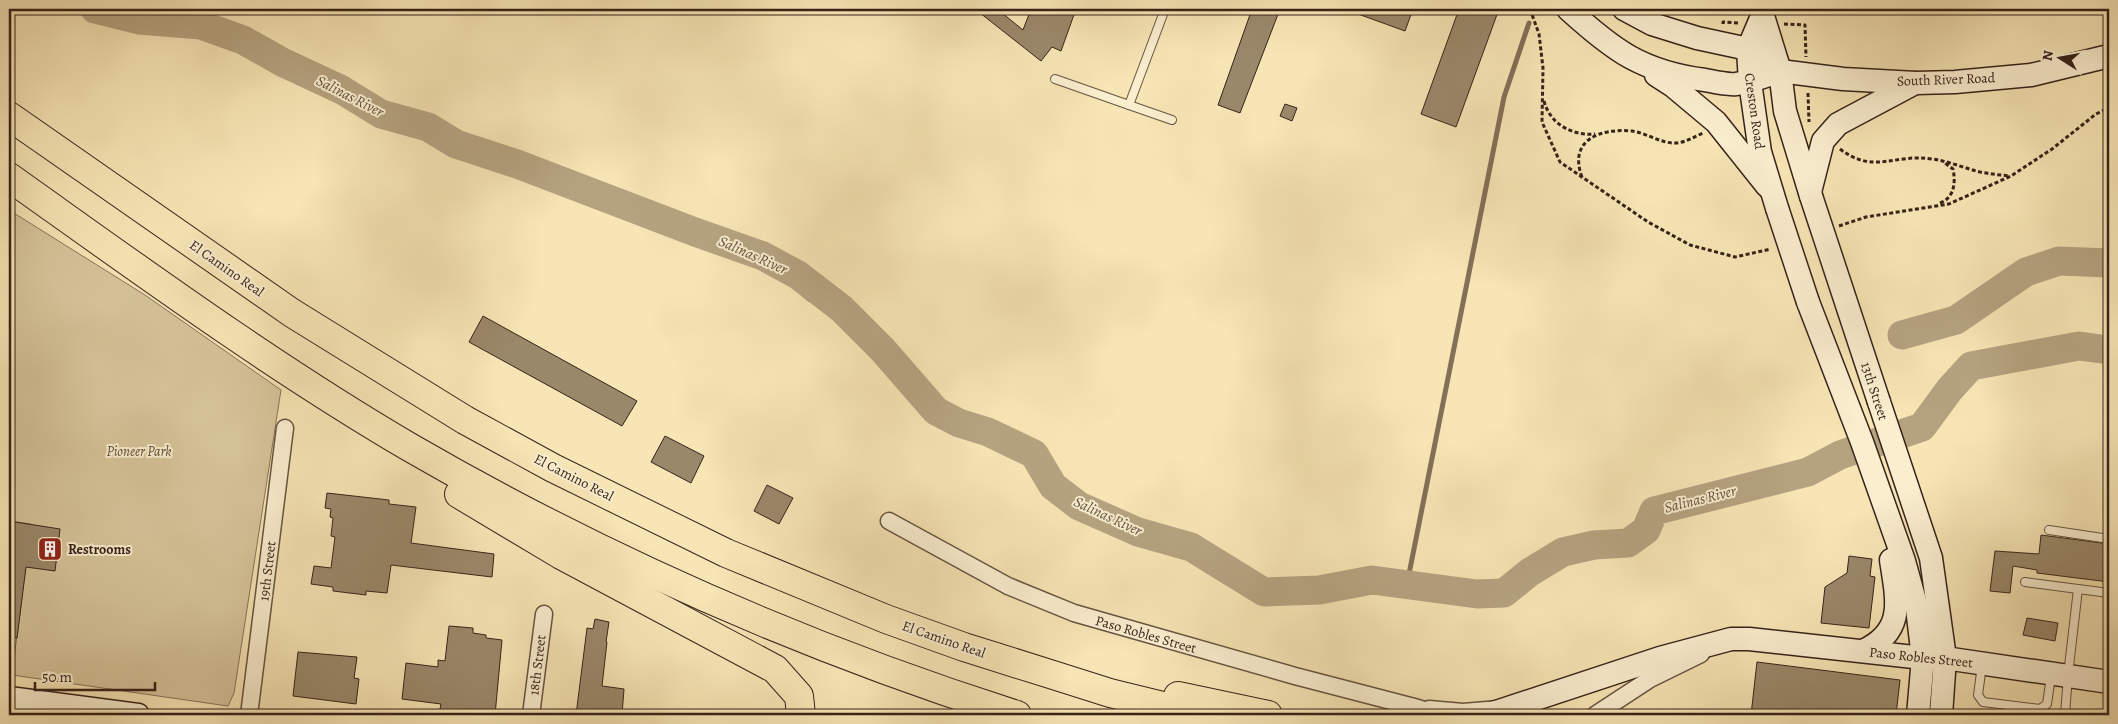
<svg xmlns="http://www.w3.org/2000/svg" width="2118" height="724" viewBox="0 0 2118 724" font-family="Alegreya,serif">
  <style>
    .green { fill: #d6c49a; stroke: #86745a }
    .water { fill: #b5a380; stroke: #827057 }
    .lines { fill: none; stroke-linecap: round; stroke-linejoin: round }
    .shore { stroke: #76634c; stroke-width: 1 }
    .stream { stroke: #827057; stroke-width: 5 }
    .river { stroke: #b5a380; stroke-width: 29 }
    .building { fill: #9a886a; stroke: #362319 }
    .lane-casing { stroke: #665440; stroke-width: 10 }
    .street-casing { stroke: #665440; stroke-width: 19 }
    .secondary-casing { stroke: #362319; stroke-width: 25 }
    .highway-casing { stroke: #362319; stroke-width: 30 }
    .path { stroke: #362319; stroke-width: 3; stroke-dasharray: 4 2.5; stroke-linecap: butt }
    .lane { stroke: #faeecf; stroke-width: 8 }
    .street { stroke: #faeecf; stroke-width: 16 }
    .secondary { stroke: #faeecf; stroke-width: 22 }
    .highway { stroke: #f7e5b5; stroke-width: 28 }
    .secondary-bridge-casing { stroke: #362319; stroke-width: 25; stroke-linecap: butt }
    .secondary-bridge { stroke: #faeecf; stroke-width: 22 }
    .labels { text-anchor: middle; stroke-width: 4; stroke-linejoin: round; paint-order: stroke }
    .street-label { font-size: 14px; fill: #362319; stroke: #faeecf }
    .park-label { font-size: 14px; font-style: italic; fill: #5e4b39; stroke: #faeecf }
    .poi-label { font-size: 14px; font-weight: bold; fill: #362319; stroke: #faeecf; text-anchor: start }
    .water-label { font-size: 15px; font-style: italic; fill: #62503d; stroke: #faeecf }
  </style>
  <rect width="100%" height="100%" fill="#f7e5b5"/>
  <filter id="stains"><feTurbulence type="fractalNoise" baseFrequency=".004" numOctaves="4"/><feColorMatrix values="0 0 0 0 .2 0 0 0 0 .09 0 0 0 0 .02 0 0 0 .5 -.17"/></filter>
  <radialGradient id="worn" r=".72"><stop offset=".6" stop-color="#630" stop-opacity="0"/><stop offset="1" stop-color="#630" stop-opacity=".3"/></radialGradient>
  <!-- green -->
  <polygon class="green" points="9,210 145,295 281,390 234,693 228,706 12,675 31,524 9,521"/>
  <!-- water -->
  <polygon class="water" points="762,247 774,247 818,276 842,309 808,301 764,261"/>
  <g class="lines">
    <!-- shore -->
    <polygon class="shore" points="771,252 814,280 826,296 826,299 810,297 769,259 768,254"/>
    <!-- stream -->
    <polyline class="stream" points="1407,584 1504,97 1529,23"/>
    <!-- river -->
    <g class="river">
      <polyline points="95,9 139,20 201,25 243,40 282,62 342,90 381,114 428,127 456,144 517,164 695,232 763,256 798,275 842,309 882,349 936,411 959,423 988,432 1034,454 1053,486 1079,506 1138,532 1191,547 1264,592 1319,590 1372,580 1477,594 1504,593 1530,572 1563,552 1594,545 1628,543 1646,530 1654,511 1808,472 1840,455 1922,427 1950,389 1971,366 2079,346 2109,350"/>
      <polyline points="1902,335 1956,320 2026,272 2059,261 2109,263"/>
    </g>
  </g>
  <!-- building -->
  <g class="building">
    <polygon points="975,9 997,9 1023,30 1031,9 1076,9 1061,51 1052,47 1041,61"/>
    <polygon points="1252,9 1280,9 1240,113 1218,105"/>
    <polygon points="1347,9 1413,9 1405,31 1347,10"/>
    <polygon points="1459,9 1499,9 1456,127 1421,114"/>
    <polygon points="1285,104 1297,108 1292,121 1280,116"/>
    <polygon points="483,316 637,401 622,426 469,342"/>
    <polygon points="665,436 704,456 691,483 651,462"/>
    <polygon points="767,485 793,498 779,524 754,511"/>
    <polygon points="327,493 389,500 389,504 416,507 411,543 494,554 492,577 391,565 387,593 366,591 366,595 333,591 333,587 311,584 314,566 331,568 335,537 331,536 333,518 330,517 331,509 325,508"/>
    <polygon points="9,521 60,529 55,571 26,567 17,638 9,637"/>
    <polygon points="2041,535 2109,544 2109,582 2037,573 2037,570 2013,566 2010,593 1990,591 1995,551 2039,554"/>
    <polygon points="1849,556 1872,559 1870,576 1875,577 1869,628 1821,623 1825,587 1847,573"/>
    <polygon points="2027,618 2058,623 2055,641 2023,635"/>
    <polygon points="595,619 609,622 606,642 607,642 602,686 624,689 622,715 576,715 587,628 593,629"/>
    <polygon points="449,626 473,628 473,633 486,635 486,638 502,640 495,715 439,714 441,704 402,699 406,663 438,667 438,660 445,661"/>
    <polygon points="298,652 357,657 354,678 359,679 356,704 293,696"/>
    <polygon points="1757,662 1900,680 1896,715 1751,715"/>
  </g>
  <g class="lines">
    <defs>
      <g id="lane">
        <polyline points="1055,79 1129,105 1165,9"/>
        <polyline points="1129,105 1172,120"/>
        <polyline points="2049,530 2109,539"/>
        <polyline points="2025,582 2078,589 2068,675 2065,715"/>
        <polyline points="2078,589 2109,593"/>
        <polyline points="1982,665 1978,695 1983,702 2040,709 2047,704 2051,676"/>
      </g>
      <g id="street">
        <polyline points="889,521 1008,586 1074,613 1295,676 1418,708 1439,715"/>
        <polyline points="1429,709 1463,712 1499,709"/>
        <polyline points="249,715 285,428"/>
        <polyline points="531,715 544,614"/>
        <polyline points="1595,715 1650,679 1701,654"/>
      </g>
      <g id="secondary">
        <path d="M1568 9C1613 50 1642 72 1705 80 1715 82 1726 85 1736 84 1751 82 1766 76 1780 71"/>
        <polyline points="1624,9 1652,24 1697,38 1748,49 1780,71 1843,79 1916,83 1955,82 2031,75 2109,56"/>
        <polyline points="1765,9 1748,49 1750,82 1760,152 1777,208"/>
        <polyline points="1763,16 1780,71 1785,111 1811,196"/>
        <polyline points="1656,75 1673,86 1716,122 1767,186"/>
        <polyline points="1810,192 1823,141 1838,124 1915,83"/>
        <polyline points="1808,302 1862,442 1904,561 1917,608 1923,658 1918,715"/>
        <polyline points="1879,402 1931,558 1945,658 1941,715"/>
        <path d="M1863 651C1906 631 1897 600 1891 560"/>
        <polyline points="9,698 138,715"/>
        <polyline points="1487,715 1660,658 1731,639 1749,639 1923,658 1945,658 2109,682"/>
      </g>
      <g id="highway">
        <polyline points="9,116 292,313 465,420 553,468 726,553 886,619 964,647 1050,674 1110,693 1200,715"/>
        <path d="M9 177C140 270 271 366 411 448 603 559 806 648 1017 715"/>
        <polyline points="459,494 561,555 775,669 799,696 801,715"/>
        <polyline points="1178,696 1268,715"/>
      </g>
    </defs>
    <!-- lane casing -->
    <use href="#lane" class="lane-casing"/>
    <!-- street casing -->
    <use href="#street" class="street-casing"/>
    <!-- secondary casing -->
    <use href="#secondary" class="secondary-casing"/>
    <!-- highway casing -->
    <use href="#highway" class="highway-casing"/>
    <!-- path -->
    <g class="path">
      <polyline points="1530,9 1539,34 1543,68 1542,122 1560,162 1648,222 1690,245 1735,257 1771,249"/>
      <polyline points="1723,24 1723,22 1740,23"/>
      <polyline points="1784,24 1805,25 1806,57"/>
      <polyline points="1808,93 1809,122"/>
      <path d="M1544 101C1550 124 1572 136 1595 134"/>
      <path d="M1840 149C1874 175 1895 153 1932 159 1948 161 1964 168 1980 172 1990 174 2000 175 2010 176"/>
      <path d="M1582 177C1568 140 1600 128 1632 131 1647 133 1661 144 1677 143 1686 142 1694 137 1703 133"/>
      <path d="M1940 203C1954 198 1956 183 1953 169L1945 163"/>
      <polyline points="1839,226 1866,217 1949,204 2011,176 2052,149 2096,114 2109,108"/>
    </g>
    <!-- lane -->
    <use href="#lane" class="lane"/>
    <!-- street -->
    <use href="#street" class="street"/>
    <!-- secondary -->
    <use href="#secondary" class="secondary"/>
    <!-- highway -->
    <use href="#highway" class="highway"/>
    <defs>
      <g id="secondary-bridge">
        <polyline points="1811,196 1879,402"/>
        <polyline points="1777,208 1808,302"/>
      </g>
    </defs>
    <!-- secondary-bridge casing -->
    <use href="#secondary-bridge" class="secondary-bridge-casing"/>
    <!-- secondary-bridge -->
    <use href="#secondary-bridge" class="secondary-bridge"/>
  </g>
  <!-- icons -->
  <defs>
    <symbol id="building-square" viewBox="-11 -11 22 22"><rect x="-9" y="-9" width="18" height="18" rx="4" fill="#8f2418" stroke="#faeecf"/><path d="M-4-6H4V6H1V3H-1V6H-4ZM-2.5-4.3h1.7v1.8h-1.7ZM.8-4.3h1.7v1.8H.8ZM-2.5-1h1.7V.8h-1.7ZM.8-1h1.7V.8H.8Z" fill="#fff"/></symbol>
  </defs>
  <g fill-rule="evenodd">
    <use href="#building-square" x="36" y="535" width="28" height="28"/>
  </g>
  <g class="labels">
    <!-- street labels -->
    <g class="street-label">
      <text transform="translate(1946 79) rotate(-2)" y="5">South River Road</text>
      <text transform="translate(1755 111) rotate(82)" y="5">Creston Road</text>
      <text transform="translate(227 268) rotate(35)" y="5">El Camino Real</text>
      <text transform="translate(1875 391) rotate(72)" y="5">13th Street</text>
      <text transform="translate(574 477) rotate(27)" y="5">El Camino Real</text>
      <text transform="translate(267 571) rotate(-83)" y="5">19th Street</text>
      <text transform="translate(1146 634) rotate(16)" y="5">Paso Robles Street</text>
      <text transform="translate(944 639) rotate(19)" y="5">El Camino Real</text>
      <text transform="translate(1921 657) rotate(6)" y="5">Paso Robles Street</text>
      <text transform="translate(537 665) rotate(-83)" y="5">18th Street</text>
    </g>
    <!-- park labels -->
    <g class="park-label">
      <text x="139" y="456">Pioneer Park</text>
    </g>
    <!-- poi labels -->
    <g class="poi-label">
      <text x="68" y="554">Restrooms</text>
    </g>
    <!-- water labels -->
    <g class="water-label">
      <text transform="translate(350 96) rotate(27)" y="5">Salinas River</text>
      <text transform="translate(753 255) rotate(24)" y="5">Salinas River</text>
      <text transform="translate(1700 499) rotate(-14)" y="5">Salinas River</text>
      <text transform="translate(1108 516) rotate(25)" y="5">Salinas River</text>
    </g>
  </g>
  <!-- margin -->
  <rect width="2118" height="724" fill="none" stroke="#f7e5b5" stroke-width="30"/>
  <rect x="10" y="10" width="2098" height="704" fill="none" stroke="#362319" stroke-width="2.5"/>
  <rect x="15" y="15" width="2088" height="694" fill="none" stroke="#362319"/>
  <!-- north arrow -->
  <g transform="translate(2060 58) rotate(281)" stroke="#faeecf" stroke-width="4" paint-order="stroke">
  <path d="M0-4L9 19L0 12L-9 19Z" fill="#362319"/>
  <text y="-8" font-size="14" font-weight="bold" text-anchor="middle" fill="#362319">N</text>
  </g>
  <!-- scale -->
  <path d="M35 682v8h120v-8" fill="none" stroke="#362319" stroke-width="2.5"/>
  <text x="42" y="682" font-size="15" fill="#362319" stroke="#faeecf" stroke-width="4" paint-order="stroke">50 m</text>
  <rect width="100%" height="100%" filter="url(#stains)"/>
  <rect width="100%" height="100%" fill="url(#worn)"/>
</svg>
